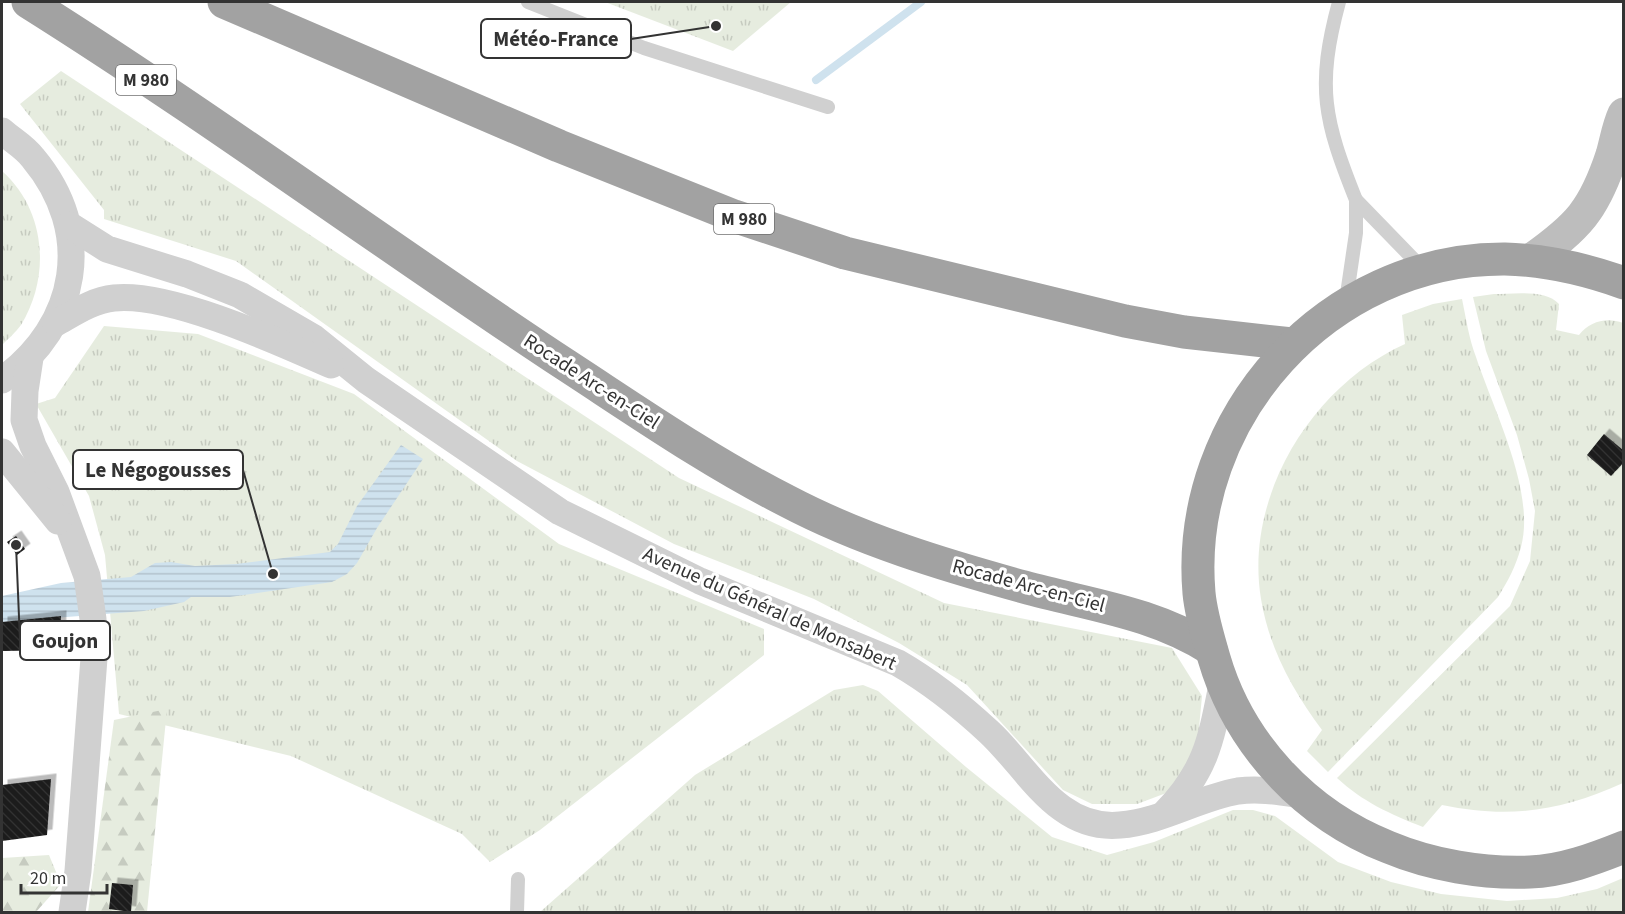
<svg xmlns="http://www.w3.org/2000/svg" width="1625" height="914" viewBox="0 0 1625 914" font-family="'Source Sans 3',sans-serif">
  <style>
    .grass { fill: url(#grass-tufts) }
    .forest { fill: url(#forest-firs) }
    .water { fill: url(#water-rules) }
    .lines { fill: none; stroke-linecap: round; stroke-linejoin: round }
    .stream { stroke: #cfe2ee; stroke-width: 8 }
    .building { fill: url(#building-back-hatch); filter: url(#shadow) }
    .service { stroke: #d0d0d0; stroke-width: 14 }
    .minor { stroke: #d0d0d0; stroke-width: 27 }
    .secondary { stroke: #bdbdbd; stroke-width: 33 }
    .trunk { stroke: #a2a2a2; stroke-width: 33 }
    .labels { text-anchor: middle; stroke-width: 6; stroke-linejoin: round; paint-order: stroke }
    .shield { fill: #fff; stroke: #707070; stroke-width: 1.5 }
    .shield-label { font-size: 18px; font-weight: bold; fill: #333 }
    .street-label { font-size: 20px; fill: #333; stroke: #fff }
    .leader { fill: none; stroke: #333; stroke-width: 2 }
    .callout-dot { fill: #333; stroke: #fff; stroke-width: 2 }
    .callout { fill: #fff; stroke: #333; stroke-width: 2 }
    .callout-label { font-size: 21px; text-anchor: middle; font-weight: bold; fill: #333 }
  </style>
  <defs>
    <pattern id="grass-tufts" width="24" height="20" patternUnits="userSpaceOnUse" patternTransform="scale(1.5)"><rect width="24" height="20" fill="#e6ecdf"/><path d="M3 7l-1-3M5 7V3M7 7l1-3M15 17l-1-3M17 17v-4M19 17l1-3" fill="none" stroke="#c6cbc0"/></pattern>
    <pattern id="forest-firs" width="22" height="20" patternUnits="userSpaceOnUse" patternTransform="scale(1.5)"><rect width="22" height="20" fill="#e6ecdf"/><path d="M5 1l3.5 6h-7zM16 11l3.5 6h-7z" fill="#c6cbc0"/></pattern>
    <pattern id="water-rules" width="6" height="5" patternUnits="userSpaceOnUse" patternTransform="scale(1.5)"><rect width="6" height="5" fill="#cfe2ee"/><path d="M0 2.5h6" fill="none" stroke="#b2c2cd"/></pattern>
    <pattern id="building-back-hatch" width="6" height="6" patternUnits="userSpaceOnUse" patternTransform="scale(1.5)"><rect width="6" height="6" fill="#1a1a1a"/><path d="M-1 5l2 2M0 0l6 6M5-1l2 2" fill="none" stroke="#333"/></pattern>
    <filter id="shadow"><feDropShadow dx="5.5" dy="-5.5" stdDeviation="0" flood-color="#0004"/></filter>
  </defs>
  <rect width="100%" height="100%" fill="#fff"/>
  <!-- grass -->
  <g class="grass">
    <polygon points="605,2 791,2 733,51"/>
    <polygon points="61,71 679,478 944,603 1172,648 1202,696 1196,760 1169,792 1137,804 1092,804 1063,790 967,685 899,643 814,599 674,544 517,461 236,261 104,219 104,210 20,104"/>
    <path d="M2 171C46 210 51 276 21 325 16 332 8 339 2 345Z"/>
    <path d="M1494 294C1513 294 1546 289 1559 304L1556 330 1579 335C1590 321 1607 317 1623 323V783C1562 811 1509 819 1442 805L1423 827C1390 814 1363 802 1337 778L1510 606 1530 561 1535 511 1529 479 1517 435 1486 351 1473 297Z"/>
    <path d="M1462 299C1466 318 1469 339 1476 357 1493 409 1536 492 1521 547 1516 566 1508 581 1498 597L1328 772 1307 751 1322 730C1293 691 1269 648 1261 599 1244 496 1312 386 1405 344L1402 315 1433 304Z"/>
    <polygon points="104,326 198,334 354,394 559,544 764,629 764,655 540,830 490,862 462,834 291,756 119,714 105,555 89,496 36,404 55,398"/>
    <polygon points="863,685 878,691 966,767 1052,837 1107,855 1154,842 1233,810 1253,810 1275,816 1338,862 1391,882 1441,894 1507,901 1557,898 1597,889 1623,878 1623,912 540,912 695,775 834,690"/>
  </g>
  <!-- forest -->
  <g class="forest">
    <polygon points="167,709 147,912 88,912 114,720"/>
    <polygon points="49,855 61,884 36,912 2,912 2,858"/>
  </g>
  <!-- water -->
  <polygon class="water" points="401,445 423,459 377,528 357,563 347,574 332,582 230,597 191,597 184,602 144,611 2,622 2,596 61,583 131,577 155,563 171,562 195,566 236,564 330,552 338,544 357,506"/>
  <g class="lines">
    <!-- stream -->
    <polyline class="stream" points="816,80 921,2"/>
  </g>
  <!-- building -->
  <g class="building">
    <polygon points="1604,434 1624,451 1624,462 1611,476 1587,455"/>
    <polygon points="16,536 25,549 17,555 7,542"/>
    <polygon points="61,616 60,650 2,651 2,622"/>
    <polygon points="51,779 47,835 2,841 2,785"/>
    <polygon points="112,883 133,885 131,912 109,909"/>
  </g>
  <g class="lines">
    <!-- service -->
    <g class="service">
      <polyline points="528,2 644,48 828,107"/>
      <path d="M1339 2C1316 87 1324 120 1356 200"/>
      <polyline points="1346,301 1356,233 1356,200 1424,270"/>
      <polyline points="517,912 518,879"/>
    </g>
    <!-- minor -->
    <g class="minor">
      <path d="M2 131C12 140 25 147 33 158 95 232 79 325 2 380"/>
      <path d="M69 225 107 249 187 274 240 295 314 338 366 380 560 512 700 581 898 663C931 682 961 706 989 732 1028 768 1057 831 1120 825 1161 822 1198 798 1238 791 1260 788 1281 792 1302 795"/>
      <path d="M56 323C74 313 93 300 114 298 170 292 279 342 331 365"/>
      <polyline points="30,358 25,391 24,420 33,446 56,492 87,576 93,619 94,658 78,871 72,912"/>
      <polyline points="2,452 58,521"/>
      <path d="M1166 812C1206 771 1211 740 1222 685"/>
    </g>
    <!-- secondary -->
    <path class="secondary" d="M1531 260C1578 227 1594 210 1612 155 1616 141 1618 127 1624 114"/>
    <!-- trunk -->
    <g class="trunk">
      <path d="M28 2C211 117 385 246 566 365 638 412 710 462 787 501 861 540 944 565 1024 587 1089 605 1153 612 1211 649"/>
      <polyline points="224,2 559,146 734,216 845,253 1125,321 1184,332 1292,344"/>
      <path d="M1624 283C1585 269 1546 260 1505 259 1328 258 1184 417 1199 593 1201 615 1208 637 1214 658 1239 744 1305 814 1388 847 1431 865 1483 874 1530 872 1562 871 1594 859 1624 847"/>
    </g>
  </g>
  <g class="labels">
    <!-- shield labels -->
    <g class="shield">
      <rect x="116" y="65" width="60" height="30" rx="4.5"/>
      <rect x="714" y="204" width="60" height="30" rx="4.5"/>
    </g>
    <g class="shield-label">
      <text x="146" y="86">M 980</text>
      <text x="744" y="225">M 980</text>
    </g>
    <!-- street labels -->
    <g class="street-label">
      <text transform="translate(592 381) rotate(33)" y="7">Rocade Arc-en-Ciel</text>
      <text transform="translate(1029 585) rotate(15)" y="7">Rocade Arc-en-Ciel</text>
      <text transform="translate(770 608) rotate(24)" y="7">Avenue du Général de Monsabert</text>
    </g>
  </g>
  <!-- callouts -->
  <path class="leader" d="M716 26L631 39M273 574L243 470M16 545L20 641"/>
  <g class="callout-dot">
    <circle cx="716" cy="26" r="6"/>
    <circle cx="273" cy="574" r="6"/>
    <circle cx="16" cy="545" r="6"/>
  </g>
  <g class="callout">
    <rect x="481" y="19" width="150" height="39" rx="6"/>
    <rect x="73" y="450" width="170" height="39" rx="6"/>
    <rect x="20" y="621" width="90" height="39" rx="6"/>
  </g>
  <g class="callout-label">
    <text x="556" y="46">Météo-France</text>
    <text x="158" y="477">Le Négogousses</text>
    <text x="65" y="648">Goujon</text>
  </g>
  <!-- border -->
  <rect width="1625" height="914" fill="none" stroke="#333333" stroke-width="6"/>
  <!-- scale -->
  <path d="M21 884v9h86v-9" fill="none" stroke="#333333" stroke-width="3"/>
  <text x="30" y="884" font-size="18" fill="#333333" stroke="#ffffff" stroke-width="4.5" paint-order="stroke">20 m</text>
</svg>
